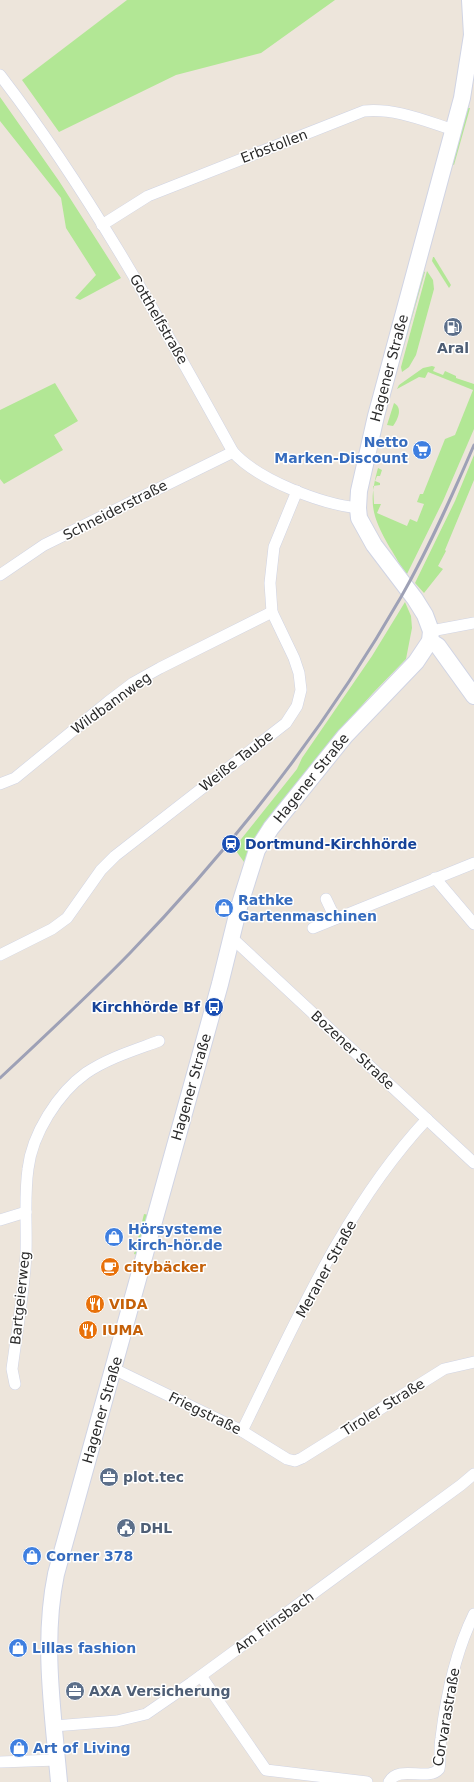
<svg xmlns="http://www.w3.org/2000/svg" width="474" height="1782" viewBox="0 0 474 1782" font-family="'DejaVu Sans',sans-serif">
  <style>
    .green { fill: #b2e795 }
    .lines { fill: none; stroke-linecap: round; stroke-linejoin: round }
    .street-casing { stroke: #d0d4e4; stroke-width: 12 }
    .secondary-casing { stroke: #d0d4e4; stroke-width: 18 }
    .street { stroke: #fff; stroke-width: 11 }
    .secondary { stroke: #fff; stroke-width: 16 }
    .rail { stroke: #9ea1b6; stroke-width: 3 }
    .labels { text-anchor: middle; stroke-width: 3; stroke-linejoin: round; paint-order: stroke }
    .street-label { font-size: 14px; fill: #2a2a2a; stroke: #fff }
    .service-label { font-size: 14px; font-weight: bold; fill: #4e5e75; stroke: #fff; text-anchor: start }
    .shop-label { font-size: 14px; font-weight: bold; fill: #366cbe; stroke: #fff; text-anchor: start }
    .transit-label { font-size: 14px; font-weight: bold; fill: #164399; stroke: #fff; text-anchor: start }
    .food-label { font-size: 14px; font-weight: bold; fill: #c56008; stroke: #fff; text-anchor: start }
  </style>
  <rect width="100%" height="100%" fill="#ede5db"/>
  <!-- green -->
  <g class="green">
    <polygon points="127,0 335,0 261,53 176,75 59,132 22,80"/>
    <polygon points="0,97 59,181 121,278 80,300 75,298 96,275 66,228 61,198 0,121"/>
    <polygon points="468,108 470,108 454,165 452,164"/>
    <polygon points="433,257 434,257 451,285 449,288 432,261"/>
    <polygon points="423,271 425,272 398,367 397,367"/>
    <polygon points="427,271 433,280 434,289 416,355 409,367 402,372 401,367"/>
    <path d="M432 366 435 367 433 371 443 375 445 371 456 376V378L474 384V429L443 501 407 574C400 566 396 557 390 548 372 516 368 504 378 468L382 470 380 476H377L375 481 380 483V485L373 486 374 504H381L377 513 407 526 410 519 417 522 424 504 417 502 420 494H423L445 439 455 435 473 390 428 372 425 378 419 377 397 389 399 385 423 368Z"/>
    <polygon points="55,383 78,421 54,435 63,450 4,484 0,479 0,410"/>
    <path d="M394 403C403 408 398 419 393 426L387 425Z"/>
    <polygon points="474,455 474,480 445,550 446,551 438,566 443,569 424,593 415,583 455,501"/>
    <polygon points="405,602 411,616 412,628 406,659 373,693 331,740 255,837 244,862 234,848 297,769 302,758 372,656"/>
    <polygon points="144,1214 149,1215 138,1255 134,1254"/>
  </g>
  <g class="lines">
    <defs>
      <g id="street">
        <path d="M0 75C90 192 161 322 233 452 258 480 321 504 358 508"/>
        <path d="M102 225 148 196 364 111C396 108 425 121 454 130"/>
        <polyline points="0,575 44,545 233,452"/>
        <polyline points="431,631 474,623"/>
        <polyline points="0,784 15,778 108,702 133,683 160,668 272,612"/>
        <polyline points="435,878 474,924"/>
        <polyline points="326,899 335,918"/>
        <polyline points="313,928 474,863"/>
        <polyline points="232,938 474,1163"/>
        <polyline points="0,955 52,929 67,918 101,870 115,856 286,723 297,706 301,690 299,673 294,658 272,612 270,583 274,547 297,491"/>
        <polyline points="0,1220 26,1212"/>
        <polyline points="114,1369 242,1431 287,1459 295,1461 302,1458 444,1369 474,1362"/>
        <path d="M15 1384 12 1369C17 1331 24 1292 26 1254 27 1226 24 1197 28 1169 32 1134 58 1093 86 1073 108 1058 135 1050 159 1041"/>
        <path d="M242 1431C295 1324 344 1208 427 1119"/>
        <polyline points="201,1676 266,1770 367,1782"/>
        <polyline points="54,1726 117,1721 146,1714 191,1683 461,1485 474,1474"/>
        <polyline points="0,1762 57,1760"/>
        <path d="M389 1782C399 1764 428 1782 439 1769 441 1759 439 1749 441 1738 446 1696 455 1653 474 1614"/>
      </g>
      <g id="secondary">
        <polyline points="430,641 438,646 474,696"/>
        <path d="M59 1782C53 1713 42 1642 56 1574L220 984 239 907 257 850 271 828 345 736 416 662 430 641 431 631 425 615 415 599 374 545 359 518 358 508 359 491 376 416 462 98 472 35 470 0"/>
      </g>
    </defs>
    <!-- street casing -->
    <use href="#street" class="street-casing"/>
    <!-- secondary casing -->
    <use href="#secondary" class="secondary-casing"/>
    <!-- street -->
    <use href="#street" class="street"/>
    <!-- secondary -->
    <use href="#secondary" class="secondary"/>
    <!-- rail -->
    <path class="rail" d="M0 1078C44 1037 88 996 130 953 233 846 327 726 401 597 429 548 452 496 474 445"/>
  </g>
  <!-- icons -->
  <defs>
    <symbol id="fuel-disc" viewBox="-11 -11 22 22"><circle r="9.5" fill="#5c6f8a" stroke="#fff"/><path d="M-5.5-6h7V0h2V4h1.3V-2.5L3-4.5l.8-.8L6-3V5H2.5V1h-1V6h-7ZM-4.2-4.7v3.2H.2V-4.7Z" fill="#fff"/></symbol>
    <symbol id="supermarket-disc" viewBox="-11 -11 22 22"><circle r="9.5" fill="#3f7fe0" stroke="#fff"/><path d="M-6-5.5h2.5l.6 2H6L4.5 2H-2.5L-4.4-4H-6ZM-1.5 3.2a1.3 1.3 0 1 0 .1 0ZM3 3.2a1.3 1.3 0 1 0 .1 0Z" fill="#fff"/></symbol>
    <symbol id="station-disc" viewBox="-11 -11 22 22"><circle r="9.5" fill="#1a4fb4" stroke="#fff"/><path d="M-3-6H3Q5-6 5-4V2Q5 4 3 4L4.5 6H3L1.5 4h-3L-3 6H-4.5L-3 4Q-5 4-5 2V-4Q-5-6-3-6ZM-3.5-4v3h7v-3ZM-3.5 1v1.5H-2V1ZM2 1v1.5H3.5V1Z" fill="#fff"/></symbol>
    <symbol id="shop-disc" viewBox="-11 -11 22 22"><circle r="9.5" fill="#3f7fe0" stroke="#fff"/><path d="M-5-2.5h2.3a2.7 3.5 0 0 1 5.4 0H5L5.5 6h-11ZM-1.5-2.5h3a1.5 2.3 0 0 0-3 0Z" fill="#fff"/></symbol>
    <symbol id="bus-disc" viewBox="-11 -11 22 22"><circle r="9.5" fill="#1a4fb4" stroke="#fff"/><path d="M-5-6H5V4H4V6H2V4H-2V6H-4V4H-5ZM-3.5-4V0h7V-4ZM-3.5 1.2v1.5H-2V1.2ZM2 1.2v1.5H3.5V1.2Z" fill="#fff"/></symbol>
    <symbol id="cafe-disc" viewBox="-11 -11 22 22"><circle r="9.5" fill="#e8710a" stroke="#fff"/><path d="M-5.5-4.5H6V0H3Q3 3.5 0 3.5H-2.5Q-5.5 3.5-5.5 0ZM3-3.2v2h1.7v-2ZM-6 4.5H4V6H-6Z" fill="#fff"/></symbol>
    <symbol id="restaurant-disc" viewBox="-11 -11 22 22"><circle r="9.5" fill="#e8710a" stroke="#fff"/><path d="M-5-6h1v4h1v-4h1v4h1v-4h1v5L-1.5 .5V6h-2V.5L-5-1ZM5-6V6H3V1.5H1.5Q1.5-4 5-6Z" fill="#fff"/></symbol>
    <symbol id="office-disc" viewBox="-11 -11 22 22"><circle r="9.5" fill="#5c6f8a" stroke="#fff"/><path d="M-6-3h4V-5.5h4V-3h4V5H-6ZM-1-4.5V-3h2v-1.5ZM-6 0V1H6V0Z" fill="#fff"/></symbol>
    <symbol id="civic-disc" viewBox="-11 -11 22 22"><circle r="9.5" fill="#5c6f8a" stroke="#fff"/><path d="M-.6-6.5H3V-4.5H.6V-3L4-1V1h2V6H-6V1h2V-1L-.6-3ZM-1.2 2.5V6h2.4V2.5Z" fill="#fff"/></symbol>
  </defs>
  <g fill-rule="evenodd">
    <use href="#fuel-disc" x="442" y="316" width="22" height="22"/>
    <use href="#supermarket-disc" x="411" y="439" width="22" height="22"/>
    <use href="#station-disc" x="220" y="833" width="22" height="22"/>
    <use href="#shop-disc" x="213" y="897" width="22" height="22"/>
    <use href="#bus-disc" x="203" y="996" width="22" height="22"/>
    <use href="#shop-disc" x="103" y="1226" width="22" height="22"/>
    <use href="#cafe-disc" x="99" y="1256" width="22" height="22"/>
    <use href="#restaurant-disc" x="84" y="1293" width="22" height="22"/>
    <use href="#restaurant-disc" x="77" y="1319" width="22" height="22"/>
    <use href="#office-disc" x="98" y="1466" width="22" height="22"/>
    <use href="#civic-disc" x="115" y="1517" width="22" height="22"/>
    <use href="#shop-disc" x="21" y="1545" width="22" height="22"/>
    <use href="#shop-disc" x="7" y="1637" width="22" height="22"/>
    <use href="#office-disc" x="64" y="1680" width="22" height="22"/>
    <use href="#shop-disc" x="8" y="1737" width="22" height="22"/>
  </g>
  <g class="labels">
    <!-- street labels -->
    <g class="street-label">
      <text transform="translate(274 146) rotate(-21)" y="5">Erbstollen</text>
      <text transform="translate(159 319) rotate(60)" y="5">Gotthelfstraße</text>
      <text transform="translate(389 368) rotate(-75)" y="5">Hagener Straße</text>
      <text transform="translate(115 510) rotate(-27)" y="5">Schneiderstraße</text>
      <text transform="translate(111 703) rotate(-36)" y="5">Wildbannweg</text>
      <text transform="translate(236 761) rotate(-38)" y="5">Weiße Taube</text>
      <text transform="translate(311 778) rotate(-51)" y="5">Hagener Straße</text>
      <text transform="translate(353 1050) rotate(43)" y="5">Bozener Straße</text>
      <text transform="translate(191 1087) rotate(-74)" y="5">Hagener Straße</text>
      <text transform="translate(326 1269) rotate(-61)" y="5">Meraner Straße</text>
      <text transform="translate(20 1298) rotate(-84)" y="5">Bartgeierweg</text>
      <text transform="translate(383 1407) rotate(-32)" y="5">Tiroler Straße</text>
      <text transform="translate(102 1410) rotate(-74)" y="5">Hagener Straße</text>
      <text transform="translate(205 1413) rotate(26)" y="5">Friegstraße</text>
      <text transform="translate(274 1622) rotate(-36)" y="5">Am Flinsbach</text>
      <text transform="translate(446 1717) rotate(-80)" y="5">Corvarastraße</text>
    </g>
    <!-- service labels -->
    <g class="service-label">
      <text x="453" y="353" text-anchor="middle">Aral</text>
      <text x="123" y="1482">plot.tec</text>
      <text x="140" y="1533">DHL</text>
      <text x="89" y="1696">AXA Versicherung</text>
    </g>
    <!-- shop labels -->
    <g class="shop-label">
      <text x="408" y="447" text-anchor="end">Netto<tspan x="408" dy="16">Marken-Discount</tspan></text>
      <text x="238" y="905">Rathke<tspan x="238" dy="16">Gartenmaschinen</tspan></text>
      <text x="128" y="1234">Hörsysteme<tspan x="128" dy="16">kirch-hör.de</tspan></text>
      <text x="46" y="1561">Corner 378</text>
      <text x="32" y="1653">Lillas fashion</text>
      <text x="33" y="1753">Art of Living</text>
    </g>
    <!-- transit labels -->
    <g class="transit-label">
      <text x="245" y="849">Dortmund-Kirchhörde</text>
      <text x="200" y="1012" text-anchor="end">Kirchhörde Bf</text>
    </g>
    <!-- food labels -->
    <g class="food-label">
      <text x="124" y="1272">citybäcker</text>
      <text x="109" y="1309">VIDA</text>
      <text x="102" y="1335">IUMA</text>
    </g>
  </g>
</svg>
